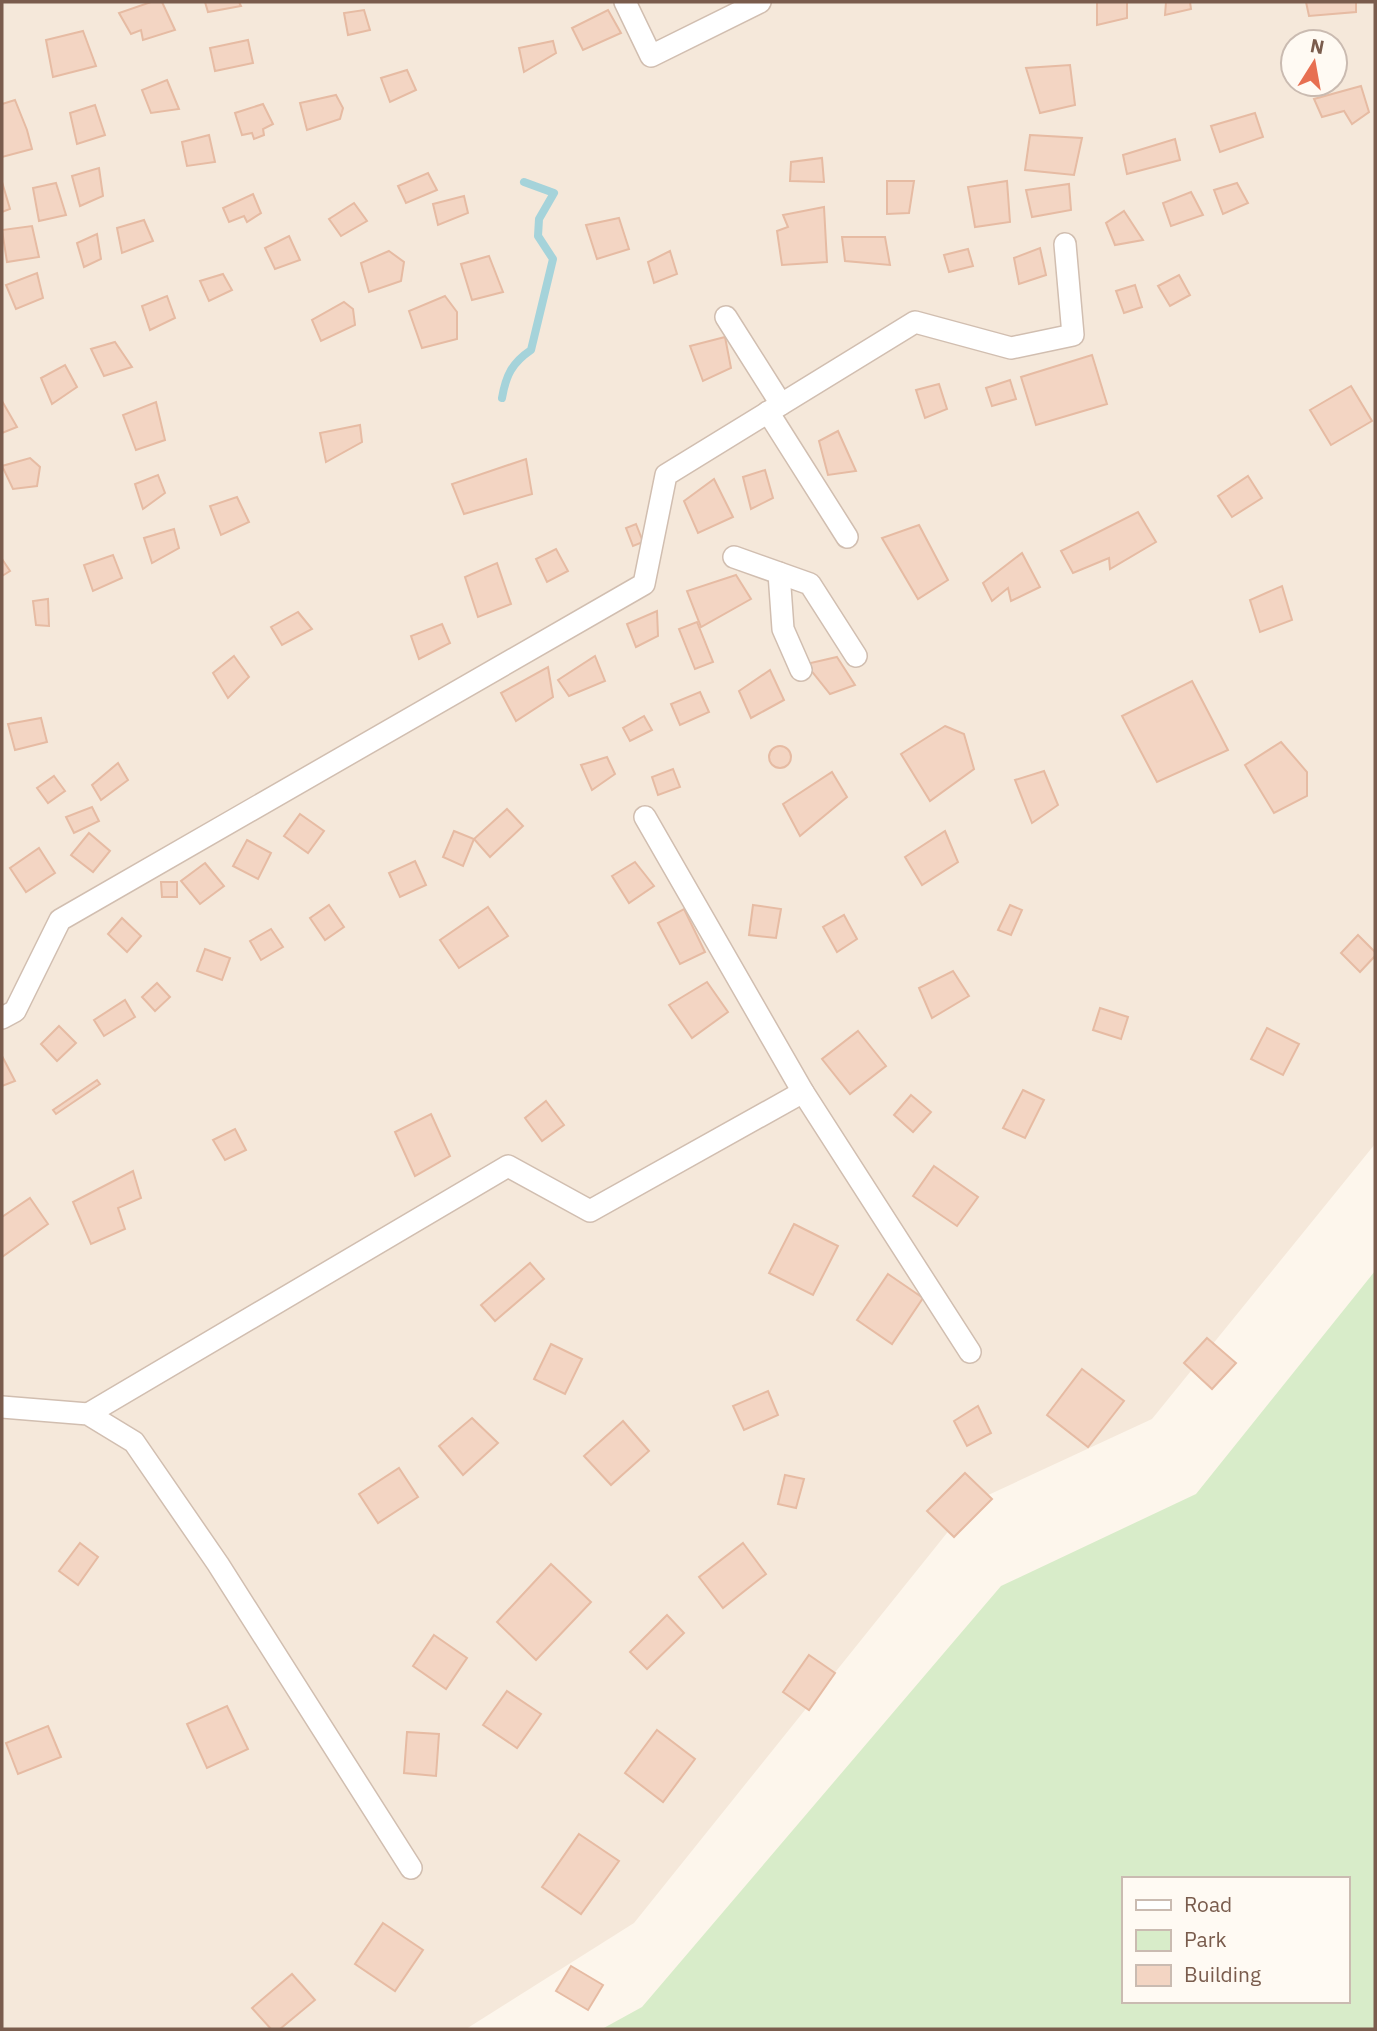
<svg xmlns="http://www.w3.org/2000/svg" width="1377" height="2031" viewBox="0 0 1377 2031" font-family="'IBM Plex Sans',sans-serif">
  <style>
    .residential { fill: #f5e8da; fill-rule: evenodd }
    .green { fill: #d8ecc9; fill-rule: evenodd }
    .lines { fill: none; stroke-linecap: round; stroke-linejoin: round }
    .stream { stroke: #a5d3da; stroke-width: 8 }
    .building { fill: #f3d5c3; stroke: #e6bba3; stroke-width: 2 }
    .minor-casing { stroke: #d1beb0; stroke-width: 24 }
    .minor { stroke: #fff; stroke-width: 21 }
  </style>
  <rect width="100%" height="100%" fill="#fdf6ec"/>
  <!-- residential -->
  <path class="residential" d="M2 2H1375V1144L1152 1419 971 1503 634 1923 466 2029H2ZM1293 42H1335V84H1293Z"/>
  <!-- green -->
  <path class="green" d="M1375 1271V2029H602L642 2007 1001 1586 1196 1494ZM1123 1879H1347V2001H1123Z"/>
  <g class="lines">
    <!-- stream -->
    <path class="stream" d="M502 398C506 375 512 363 531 350L553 259 538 236 539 219 554 193 524 182"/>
  </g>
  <!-- building -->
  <g class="building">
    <polygon points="151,2 162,2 175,30 143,40 141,30 131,34 119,13"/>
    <polygon points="205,2 239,2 241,6 208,12"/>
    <polygon points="1097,2 1127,2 1127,18 1097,25"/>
    <polygon points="1166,2 1190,2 1191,9 1165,15"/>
    <polygon points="1306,2 1356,2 1356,12 1309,16"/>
    <polygon points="364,10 370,30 348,35 344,13"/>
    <polygon points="608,10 621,33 583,50 572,28"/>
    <polygon points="83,31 96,66 53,77 46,40"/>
    <polygon points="248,40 253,63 215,71 210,48"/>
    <polygon points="553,41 556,53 524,72 519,48"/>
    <polygon points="1070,65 1075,105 1040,113 1026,68"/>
    <polygon points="407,70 416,90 390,102 381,78"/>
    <polygon points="167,80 179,109 151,113 142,90"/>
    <polygon points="1361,86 1369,112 1352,124 1344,111 1322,117 1314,99"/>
    <polygon points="336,95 343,108 340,119 307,130 300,103"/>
    <polygon points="15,100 27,130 32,149 2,157 2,104"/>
    <polygon points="263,104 273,124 263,129 264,135 254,139 252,133 242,135 235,113"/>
    <polygon points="95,105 105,135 77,144 70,113"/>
    <polygon points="1255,113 1263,137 1220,152 1211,126"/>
    <polygon points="209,135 215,162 187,166 182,142"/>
    <polygon points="1030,135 1082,138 1074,175 1025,170"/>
    <polygon points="1175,139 1180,160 1127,174 1123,155"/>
    <polygon points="822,158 824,182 790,181 791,162"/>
    <polygon points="99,168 103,196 80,206 72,176"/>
    <polygon points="428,173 437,190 406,203 398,186"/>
    <polygon points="887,181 914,181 909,213 887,214"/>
    <polygon points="1007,181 1010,222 975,227 968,187"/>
    <polygon points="2,182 10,209 2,212"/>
    <polygon points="56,183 66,215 39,221 33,188"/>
    <polygon points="1237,183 1248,203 1223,214 1214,190"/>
    <polygon points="1069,184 1071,210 1032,217 1026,190"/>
    <polygon points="1191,192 1203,215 1171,226 1163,203"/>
    <polygon points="253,194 261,213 247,222 244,216 229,222 223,208"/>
    <polygon points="464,196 468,213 438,225 433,204"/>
    <polygon points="354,203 367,221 341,236 329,219"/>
    <polygon points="824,207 827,262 782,265 777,231 788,227 783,215"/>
    <polygon points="1124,211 1143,240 1115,245 1106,223"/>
    <polygon points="619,218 629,249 597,259 586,225"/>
    <polygon points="144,220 153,241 122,253 117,228"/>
    <polygon points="32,226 39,257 7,262 2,230"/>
    <polygon points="97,234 101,259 84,267 77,243"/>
    <polygon points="289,236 300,260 275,269 265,248"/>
    <polygon points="842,237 885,237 890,265 845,261"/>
    <polygon points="1040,248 1046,275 1019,284 1014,258"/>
    <polygon points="968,249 973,266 949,272 944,255"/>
    <polygon points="389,251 404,262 401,281 369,292 361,263"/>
    <polygon points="670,251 677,274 654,283 648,262"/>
    <polygon points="489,256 503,292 472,300 461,264"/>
    <polygon points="37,273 43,298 16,309 6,285"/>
    <polygon points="223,274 232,290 209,301 200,281"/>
    <polygon points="1179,275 1190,295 1170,306 1158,286"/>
    <polygon points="1135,285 1142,307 1124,313 1116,291"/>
    <polygon points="167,296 175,318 150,330 142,306"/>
    <polygon points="445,296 457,312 457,339 422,348 409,311"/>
    <polygon points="344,302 353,309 355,325 321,341 312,320"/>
    <polygon points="725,337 731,368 703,381 690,346"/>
    <polygon points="115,342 132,367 104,376 91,349"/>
    <polygon points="1092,355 1107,404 1036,425 1021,377"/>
    <polygon points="65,365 77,387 52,404 41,378"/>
    <polygon points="1010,380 1016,399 992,406 986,388"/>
    <polygon points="939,384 947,409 925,418 916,390"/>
    <polygon points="1351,386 1372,421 1331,445 1310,410"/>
    <polygon points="2,401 17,427 2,433"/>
    <polygon points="156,402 165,440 136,450 123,415"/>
    <polygon points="360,425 362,442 326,462 320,433"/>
    <polygon points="838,431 856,471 828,475 819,441"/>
    <polygon points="30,458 40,467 37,486 13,489 2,466"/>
    <polygon points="526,459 532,494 464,514 452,484"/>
    <polygon points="765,470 773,498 751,509 743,477"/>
    <polygon points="158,475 165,493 143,509 135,484"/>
    <polygon points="1248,476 1262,498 1232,517 1218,496"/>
    <polygon points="714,479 733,517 698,533 684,501"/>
    <polygon points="237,497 249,522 221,535 210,506"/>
    <polygon points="1138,512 1156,542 1110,569 1109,558 1073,573 1061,551"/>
    <polygon points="636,524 643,542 633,546 626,528"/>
    <polygon points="919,525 948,580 918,599 882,538"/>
    <polygon points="174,529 179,548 152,563 144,538"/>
    <polygon points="556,549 568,571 547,582 536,559"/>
    <polygon points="1022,553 1040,587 1011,601 1008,588 992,601 983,583"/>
    <polygon points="113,555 122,578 93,591 84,565"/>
    <polygon points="2,559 10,571 2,576"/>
    <polygon points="497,563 511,604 478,617 465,577"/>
    <polygon points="736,575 751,599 701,627 687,591"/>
    <polygon points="1282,586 1292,620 1260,632 1250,600"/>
    <polygon points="48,599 49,626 36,625 33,601"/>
    <polygon points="657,611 658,636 636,647 627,624"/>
    <polygon points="298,612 312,629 282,645 271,627"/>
    <polygon points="697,622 713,662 695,669 679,629"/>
    <polygon points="442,624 450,643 419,659 411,636"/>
    <polygon points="234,656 249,677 228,698 213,673"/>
    <polygon points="595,656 605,681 569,696 558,680"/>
    <polygon points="837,657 855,685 830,694 806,664"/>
    <polygon points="548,667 553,697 516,721 501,693"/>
    <polygon points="770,670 784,700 751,718 739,691"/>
    <polygon points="1192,681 1228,750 1157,782 1122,716"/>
    <polygon points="700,692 709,712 680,725 671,704"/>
    <polygon points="644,716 652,730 630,741 623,728"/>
    <polygon points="41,718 47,742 15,750 8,724"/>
    <polygon points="945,726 964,734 974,769 930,801 901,754"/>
    <polygon points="1281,742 1307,772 1307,796 1274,813 1245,765"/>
    <circle cx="780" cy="757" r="11"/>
    <polygon points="607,757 615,774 592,790 581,765"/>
    <polygon points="118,763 128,780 101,800 92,785"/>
    <polygon points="673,769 680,787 658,795 652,777"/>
    <polygon points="1044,771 1058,805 1032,823 1015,780"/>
    <polygon points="832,772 847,797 800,836 783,804"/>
    <polygon points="54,776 65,791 48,803 37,788"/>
    <polygon points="92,807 99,821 74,833 66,817"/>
    <polygon points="507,809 523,826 490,857 474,839"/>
    <polygon points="300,814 324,831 308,853 284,836"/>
    <polygon points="454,831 474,839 463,866 443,857"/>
    <polygon points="945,831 958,862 922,885 905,857"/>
    <polygon points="89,833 110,851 93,872 71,855"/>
    <polygon points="247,840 271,853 258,879 233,866"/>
    <polygon points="39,848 55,873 26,892 10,868"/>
    <polygon points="415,861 426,885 400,897 389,873"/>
    <polygon points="635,862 654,886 629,903 612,876"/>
    <polygon points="205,863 224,886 200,904 181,881"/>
    <polygon points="161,882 177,882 177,897 162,897"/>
    <polygon points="329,905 344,927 325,940 310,918"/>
    <polygon points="753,905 781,909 776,938 749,935"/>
    <polygon points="1010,905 1022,910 1011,935 998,930"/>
    <polygon points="488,907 508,936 459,968 440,940"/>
    <polygon points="684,909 705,952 680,964 658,923"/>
    <polygon points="844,915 857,939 837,952 823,927"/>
    <polygon points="122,918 141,936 127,952 108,934"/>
    <polygon points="271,929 283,947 261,960 250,941"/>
    <polygon points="1358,935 1375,952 1375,956 1360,972 1341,953"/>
    <polygon points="205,949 230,958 222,980 197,971"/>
    <polygon points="953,971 969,996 932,1018 919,988"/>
    <polygon points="707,982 728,1012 692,1038 669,1005"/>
    <polygon points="157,983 170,997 155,1011 142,997"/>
    <polygon points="125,1000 135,1017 104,1036 94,1020"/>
    <polygon points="1100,1008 1128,1017 1121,1039 1093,1030"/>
    <polygon points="59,1026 76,1043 57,1061 41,1044"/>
    <polygon points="1267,1028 1299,1044 1283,1075 1251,1059"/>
    <polygon points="858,1031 886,1066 850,1094 822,1059"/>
    <polygon points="2,1056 15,1081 2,1086"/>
    <polygon points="97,1080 100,1084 56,1114 53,1110"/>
    <polygon points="1023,1090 1044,1100 1025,1138 1003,1128"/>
    <polygon points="911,1095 931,1112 913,1132 894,1115"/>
    <polygon points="546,1101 564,1125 542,1141 525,1118"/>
    <polygon points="431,1114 450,1156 415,1176 395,1132"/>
    <polygon points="235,1129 246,1150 225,1160 213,1140"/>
    <polygon points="934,1166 978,1197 957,1226 913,1196"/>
    <polygon points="133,1171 141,1198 118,1208 125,1229 91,1244 73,1202"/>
    <polygon points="30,1198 48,1224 2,1257 2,1217"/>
    <polygon points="794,1224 838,1246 813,1295 769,1273"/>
    <polygon points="530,1263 544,1279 495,1321 481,1305"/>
    <polygon points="888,1274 923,1298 892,1344 857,1320"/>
    <polygon points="1207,1338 1236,1363 1212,1389 1184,1363"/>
    <polygon points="551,1344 582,1359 565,1394 534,1379"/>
    <polygon points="1082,1369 1124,1401 1088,1447 1047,1415"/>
    <polygon points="768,1391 778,1415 744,1430 733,1406"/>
    <polygon points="978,1406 991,1433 967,1446 954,1421"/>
    <polygon points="472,1418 498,1443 463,1475 439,1446"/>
    <polygon points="623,1421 649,1451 611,1485 584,1456"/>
    <polygon points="399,1468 418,1497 378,1523 359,1494"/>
    <polygon points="965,1473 992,1499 954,1537 927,1511"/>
    <polygon points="785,1475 804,1479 796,1508 778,1504"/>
    <polygon points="80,1543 98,1557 78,1585 59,1571"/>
    <polygon points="743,1543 766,1574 723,1608 699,1577"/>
    <polygon points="551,1564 591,1602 536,1660 497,1622"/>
    <polygon points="667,1615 684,1633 647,1669 630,1652"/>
    <polygon points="434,1635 467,1658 446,1689 413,1666"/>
    <polygon points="809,1655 835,1673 809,1710 783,1692"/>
    <polygon points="507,1691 541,1714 517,1748 483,1725"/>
    <polygon points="227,1706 248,1749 207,1768 187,1724"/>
    <polygon points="48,1726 61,1757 18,1774 6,1743"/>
    <polygon points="657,1730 695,1759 663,1802 625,1773"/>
    <polygon points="407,1732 439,1734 436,1776 404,1773"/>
    <polygon points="579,1834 619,1861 581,1914 542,1887"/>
    <polygon points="383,1923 423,1950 395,1991 355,1964"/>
    <polygon points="571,1966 603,1985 588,2010 556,1991"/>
    <polygon points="292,1974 315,2000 280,2029 271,2029 252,2008"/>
  </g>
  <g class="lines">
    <defs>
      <g id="minor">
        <polyline points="625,2 651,56 760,2"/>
        <polyline points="726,317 781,404"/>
        <polyline points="768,412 847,537"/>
        <polyline points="734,557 810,584 856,656"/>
        <polyline points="779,573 783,629 801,670"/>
        <polyline points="645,817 803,1092 970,1352"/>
        <polyline points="2,1018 15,1011 60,920 644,584 666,475 915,322 1011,348 1073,335 1065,244"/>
        <polyline points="2,1407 88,1414 134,1442 218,1564 411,1868"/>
        <polyline points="88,1414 508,1166 590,1211 803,1092"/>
      </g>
    </defs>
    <!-- minor casing -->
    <use href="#minor" class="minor-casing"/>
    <!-- minor -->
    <use href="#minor" class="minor"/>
  </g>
  <!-- border -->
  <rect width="1377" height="2031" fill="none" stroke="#7a5c4d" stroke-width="7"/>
  <!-- legend -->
  <rect x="1122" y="1877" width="228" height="126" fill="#fffaf3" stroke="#cabbb1" stroke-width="2"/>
  <rect x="1136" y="1900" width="35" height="10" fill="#ffffff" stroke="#cabbb1" stroke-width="2"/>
  <text x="1184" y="1912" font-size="21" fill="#7a5c4d">Road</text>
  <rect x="1136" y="1930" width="35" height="21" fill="#d8ecc9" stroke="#cabbb1" stroke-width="2"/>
  <text x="1184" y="1947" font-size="21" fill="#7a5c4d">Park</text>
  <rect x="1136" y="1965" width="35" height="21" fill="#f3d5c3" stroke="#cabbb1" stroke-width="2"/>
  <text x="1184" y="1982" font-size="21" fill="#7a5c4d">Building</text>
  <!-- north arrow -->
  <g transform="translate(1314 63) rotate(11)"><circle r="33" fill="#fffaf3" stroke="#cabbb1" stroke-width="2"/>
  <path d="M0-5L12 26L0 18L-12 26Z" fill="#e76f51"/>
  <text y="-10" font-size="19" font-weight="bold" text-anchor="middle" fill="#7a5c4d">N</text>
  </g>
</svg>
